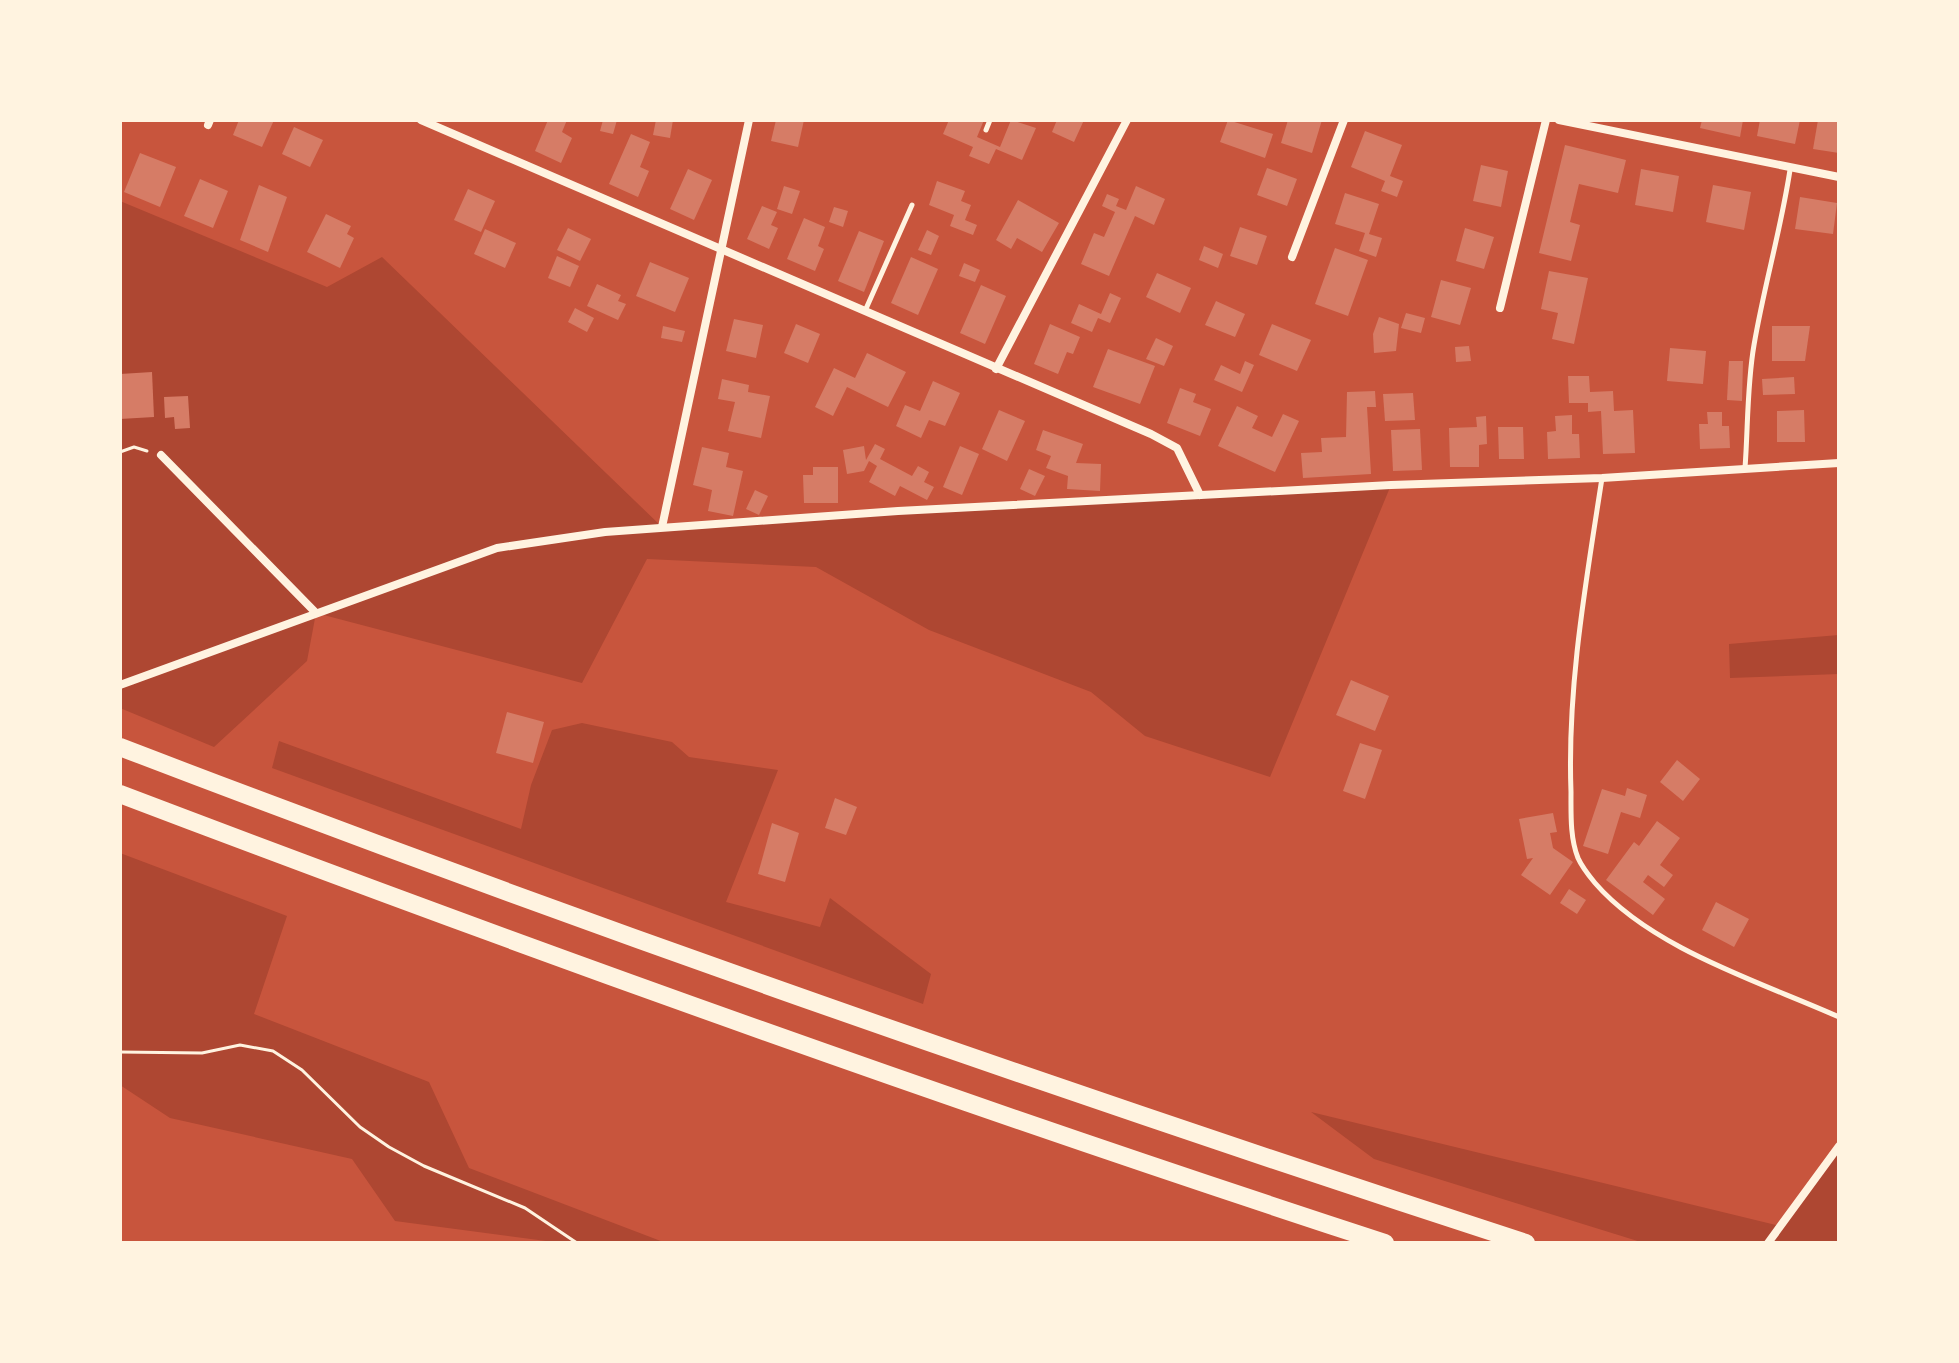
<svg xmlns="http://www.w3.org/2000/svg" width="1959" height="1363" viewBox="0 0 1959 1363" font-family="'Noto Sans',sans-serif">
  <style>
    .green { fill: #ae4732 }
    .building { fill: #d67c66 }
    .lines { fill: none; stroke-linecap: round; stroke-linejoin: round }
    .path { stroke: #fff3e0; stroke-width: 3 }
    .service { stroke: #fff3e0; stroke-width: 5 }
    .minor { stroke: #fff3e0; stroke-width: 8 }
    .motorway { stroke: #fff3e0; stroke-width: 18 }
  </style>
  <rect width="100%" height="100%" fill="#c8553d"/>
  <!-- green -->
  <g class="green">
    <polygon points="120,201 327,287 382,257 662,527 1391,485 1270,777 1145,736 1091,692 929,630 816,567 647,559 582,683 316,613 307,661 214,747 120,708"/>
    <polygon points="1839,635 1839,674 1730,678 1729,644"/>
    <polygon points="582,723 672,742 689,757 778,770 726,902 820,927 830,898 931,974 923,1004 272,768 279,741 521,829 531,785 552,730"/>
    <polygon points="120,853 287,916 254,1014 429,1082 469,1168 666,1243 561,1243 395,1221 352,1159 170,1118 120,1085"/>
    <polygon points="1311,1112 1780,1226 1839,1146 1839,1243 1644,1243 1374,1159"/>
  </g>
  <!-- building -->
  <g class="building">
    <polygon points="239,120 274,120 262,147 233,135"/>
    <polygon points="548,120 567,120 562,132 572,138 561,163 535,151"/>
    <polygon points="603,120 617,120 613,134 600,131"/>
    <polygon points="656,120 673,120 670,138 653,135"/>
    <polygon points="776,120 804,120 798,147 771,141"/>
    <polygon points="949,120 984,120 977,137 1000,147 1011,120 1036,128 1022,160 996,149 989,164 969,156 973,147 943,134"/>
    <polygon points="1057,120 1084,120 1074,142 1052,132"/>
    <polygon points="1228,120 1273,134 1265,158 1220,142"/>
    <polygon points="1288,120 1322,120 1312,153 1281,143"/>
    <polygon points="1702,120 1743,120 1740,137 1700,128"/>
    <polygon points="1760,120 1800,120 1795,144 1757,136"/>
    <polygon points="1818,120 1839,122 1839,153 1813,149"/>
    <polygon points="294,127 323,140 310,167 282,154"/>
    <polygon points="1365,131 1402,145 1390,176 1403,181 1397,197 1381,191 1385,181 1351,167"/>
    <polygon points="631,134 650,142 640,167 649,171 638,197 609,184"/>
    <polygon points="1565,145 1626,160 1618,193 1579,184 1570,222 1580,225 1571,261 1539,253"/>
    <polygon points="140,153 176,167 160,207 124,192"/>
    <polygon points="1481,165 1508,171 1501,207 1473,201"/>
    <polygon points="1267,168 1297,179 1287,206 1257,195"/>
    <polygon points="688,169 712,180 694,220 670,209"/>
    <polygon points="1641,169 1679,176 1673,212 1635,205"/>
    <polygon points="200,179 228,191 213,228 184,216"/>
    <polygon points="937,181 965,191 961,201 971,205 965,220 977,225 973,235 950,226 954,215 929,205"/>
    <polygon points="259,185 287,197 268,252 240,240"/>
    <polygon points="1713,185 1751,192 1744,230 1706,222"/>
    <polygon points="784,186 800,191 792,214 777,209"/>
    <polygon points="1136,186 1165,199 1154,225 1135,216 1109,276 1081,264 1094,233 1104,237 1115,212 1102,206 1107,194 1119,199 1116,206 1126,210"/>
    <polygon points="468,189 495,201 481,232 454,220"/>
    <polygon points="1345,193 1379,204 1369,234 1382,238 1376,257 1359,251 1365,233 1335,224"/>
    <polygon points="1800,197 1837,203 1833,234 1795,229"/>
    <polygon points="1018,200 1059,223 1042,252 1017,238 1011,249 996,240"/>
    <polygon points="762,206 777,212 771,225 778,228 769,249 747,239"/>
    <polygon points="834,207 848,211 843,227 829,222"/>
    <polygon points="326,214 351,226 347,234 354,238 340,268 307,252"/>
    <polygon points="804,218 825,227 818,246 824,249 815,271 787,259"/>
    <polygon points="1240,227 1267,236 1257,265 1230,256"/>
    <polygon points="568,228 591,239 580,261 557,250"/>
    <polygon points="1465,228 1494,237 1484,269 1456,261"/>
    <polygon points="485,229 516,243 505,268 474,254"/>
    <polygon points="927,230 939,236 931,255 918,250"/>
    <polygon points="859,231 884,241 864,292 838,281"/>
    <polygon points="1204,246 1223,254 1218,268 1199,260"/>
    <polygon points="1335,248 1368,260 1348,316 1315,304"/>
    <polygon points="557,256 579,266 570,287 548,278"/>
    <polygon points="911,257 938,269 918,315 891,303"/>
    <polygon points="650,262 689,278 675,312 636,296"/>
    <polygon points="964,263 980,270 975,282 959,276"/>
    <polygon points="1549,271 1588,278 1574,344 1552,339 1558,313 1541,309"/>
    <polygon points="1157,273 1191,288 1180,313 1146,297"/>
    <polygon points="1441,280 1471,288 1460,325 1431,317"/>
    <polygon points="597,284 621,295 618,301 626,304 618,320 587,306"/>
    <polygon points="981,285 1006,296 985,344 960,333"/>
    <polygon points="1110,293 1121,298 1110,323 1098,318 1092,332 1071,323 1079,304 1101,314"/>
    <polygon points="1216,301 1245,314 1235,337 1205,325"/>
    <polygon points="575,308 594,318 587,332 568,322"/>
    <polygon points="1406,313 1425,318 1421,333 1401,328"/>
    <polygon points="1379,317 1399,324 1396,351 1374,353 1373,334"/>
    <polygon points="734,319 763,325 756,358 726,351"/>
    <polygon points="796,324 820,334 808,363 784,353"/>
    <polygon points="1050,324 1080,337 1073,354 1067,352 1058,374 1034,364"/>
    <polygon points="1272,324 1311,340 1297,371 1259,355"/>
    <polygon points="663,326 685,331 682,342 661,338"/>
    <polygon points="1772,326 1810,326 1805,361 1772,361"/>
    <polygon points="1156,338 1173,346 1164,366 1146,359"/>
    <polygon points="1469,346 1471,361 1456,362 1455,347"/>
    <polygon points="1670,348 1706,351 1703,384 1667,381"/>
    <polygon points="1108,349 1155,366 1140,404 1093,387"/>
    <polygon points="867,353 906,372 888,407 847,387 833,416 815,407 834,368 855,378"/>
    <polygon points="1245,361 1254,365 1242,392 1214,380 1221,365 1240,374"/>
    <polygon points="1729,361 1743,361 1742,401 1727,400"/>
    <polygon points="152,372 154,417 120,419 120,374"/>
    <polygon points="1568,376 1589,376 1590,392 1613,391 1614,411 1633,410 1635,453 1603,454 1601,411 1588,412 1588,403 1569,403"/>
    <polygon points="1794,377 1795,394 1763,395 1762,379"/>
    <polygon points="722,379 749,385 748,392 770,396 761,438 728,431 735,402 718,399"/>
    <polygon points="933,381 960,393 945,426 929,420 921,438 896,426 905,405 920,411"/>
    <polygon points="1180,388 1196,394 1193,402 1211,409 1200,436 1167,423"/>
    <polygon points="1375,391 1376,407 1367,407 1371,474 1303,478 1301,453 1322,452 1321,438 1346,437 1347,392"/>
    <polygon points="1413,393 1415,420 1385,421 1383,394"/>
    <polygon points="188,396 190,428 175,429 174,417 165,418 164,397"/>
    <polygon points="1237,406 1258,416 1252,428 1272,437 1283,414 1299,421 1275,472 1218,446"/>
    <polygon points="999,410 1025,421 1007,461 982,449"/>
    <polygon points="1804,410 1805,442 1777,442 1777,411"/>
    <polygon points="1707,412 1722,412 1722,426 1729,426 1730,448 1700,449 1699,424 1708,424"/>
    <polygon points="1572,415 1572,434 1579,434 1580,458 1548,459 1547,432 1556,431 1555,416"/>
    <polygon points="1486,416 1487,444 1479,445 1479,467 1450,467 1449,428 1477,427 1476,417"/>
    <polygon points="1498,427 1523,427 1524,459 1499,459"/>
    <polygon points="1420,429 1422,470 1393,471 1391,430"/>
    <polygon points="1043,430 1083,444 1076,463 1101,464 1100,491 1067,489 1068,476 1046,468 1051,456 1036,450"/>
    <polygon points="875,444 885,449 880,459 912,476 918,466 929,472 924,482 934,487 927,500 900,486 895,496 869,482 877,466 869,461 864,471 847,474 843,450 864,446 866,460"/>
    <polygon points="960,446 979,454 962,495 943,487"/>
    <polygon points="702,447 729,453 726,467 743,471 733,516 708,511 712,490 693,485"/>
    <polygon points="813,467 838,467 838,503 804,503 803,475 813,475"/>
    <polygon points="1029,469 1045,476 1035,496 1020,489"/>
    <polygon points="755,490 768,496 759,515 746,509"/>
    <polygon points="1351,680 1389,696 1375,731 1336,715"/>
    <polygon points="507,712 544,722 533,763 496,753"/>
    <polygon points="1360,743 1382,750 1365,799 1343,791"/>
    <polygon points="1677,760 1700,779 1683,801 1660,782"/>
    <polygon points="1627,788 1647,795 1640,818 1621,812 1608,854 1583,846 1602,789 1625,796"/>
    <polygon points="835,798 857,807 846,835 825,828"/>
    <polygon points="1553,813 1557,832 1550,833 1553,848 1573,862 1550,895 1521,875 1533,858 1527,859 1519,819"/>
    <polygon points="1657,821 1680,838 1660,865 1673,875 1664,887 1648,875 1643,882 1665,899 1653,915 1606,880 1634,842 1639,846"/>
    <polygon points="772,823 799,833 785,882 758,874"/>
    <polygon points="1569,889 1586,900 1577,914 1560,903"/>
    <polygon points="1716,902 1749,919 1734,947 1702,930"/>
  </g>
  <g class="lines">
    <!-- path -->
    <g class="path">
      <polyline points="120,452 134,447 147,451"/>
      <polyline points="120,1052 202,1053 240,1045 273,1051 302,1070 360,1127 389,1147 424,1166 525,1208 577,1243"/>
    </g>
    <!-- service -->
    <g class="service">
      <polyline points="986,130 990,120"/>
      <polyline points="865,311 912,205"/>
      <path d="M1745 468C1748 428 1747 385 1754 345 1764 286 1781 229 1790 170"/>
      <path d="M1602 478C1586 582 1567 687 1571 792 1571 814 1570 838 1578 858 1582 867 1590 877 1595 883 1652 949 1761 982 1839 1017"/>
    </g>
    <!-- minor -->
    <g class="minor">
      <polyline points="421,120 1151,434 1177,448 1200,495"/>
      <polyline points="1559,120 1839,177"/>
      <polyline points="208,125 210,120"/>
      <polyline points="1292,257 1344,120"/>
      <polyline points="1500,308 1546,120"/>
      <polyline points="996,369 1127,120"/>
      <polyline points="161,455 316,613"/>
      <polyline points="662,527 749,120"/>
      <polyline points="120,685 497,548 605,532 898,511 1391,485 1602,478 1839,463"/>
      <polyline points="1768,1243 1839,1146"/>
    </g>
    <!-- motorway -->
    <g class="motorway">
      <path d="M120 747C584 925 1053 1089 1526 1243"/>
      <path d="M120 794C538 953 959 1104 1385 1243"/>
    </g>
  </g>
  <!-- border -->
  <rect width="1959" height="1363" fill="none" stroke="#fff3e0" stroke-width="244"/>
</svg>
